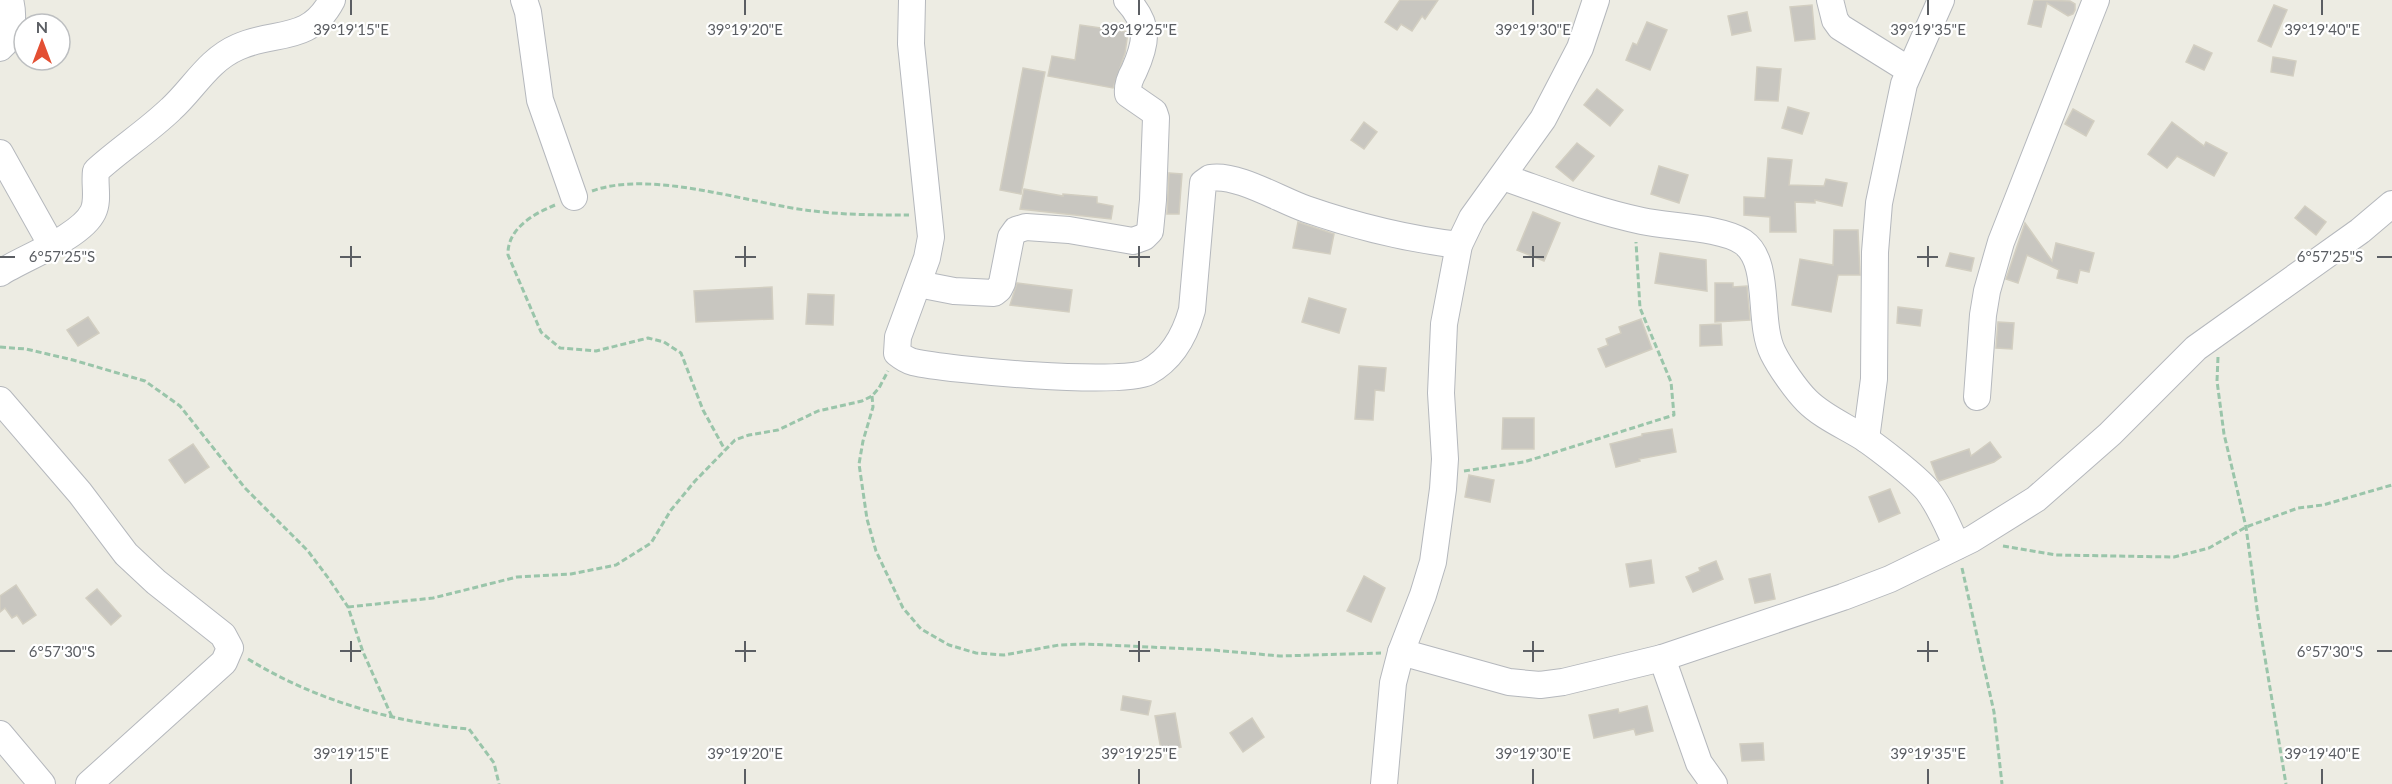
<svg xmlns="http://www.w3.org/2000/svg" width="2392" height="784" viewBox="0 0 2392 784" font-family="Lato,sans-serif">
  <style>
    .building { fill: #c8c6c0; stroke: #d2cec1; stroke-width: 1.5 }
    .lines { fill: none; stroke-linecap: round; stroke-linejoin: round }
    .minor-casing { stroke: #b5b8bd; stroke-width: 28 }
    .path { stroke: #9ac5aa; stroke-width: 3; stroke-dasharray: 6 3; stroke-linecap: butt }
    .minor { stroke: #fff; stroke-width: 26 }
    .ticks { fill: none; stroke: #5b5e63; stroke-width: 2 }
    .ticks-label { font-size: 15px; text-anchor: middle; fill: #5b5e63; stroke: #fff; stroke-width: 4.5; stroke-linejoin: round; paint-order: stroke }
  </style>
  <rect width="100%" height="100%" fill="#edece3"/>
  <!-- building -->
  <g class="building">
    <polygon points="1400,0 1438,0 1425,19 1422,16 1412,31 1401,24 1397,30 1385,22"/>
    <polygon points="2034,0 2070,1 2075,4 2075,10 2073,14 2068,16 2047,3 2041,27 2028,24"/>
    <polygon points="1812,5 1815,39 1795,41 1790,7"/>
    <polygon points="2274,5 2287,10 2271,47 2258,41"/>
    <polygon points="1747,12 1751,31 1732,35 1728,16"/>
    <polygon points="1647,22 1667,30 1650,70 1626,60 1633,43 1637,45"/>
    <polygon points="1080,25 1128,32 1125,53 1113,88 1048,76 1052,56 1075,60"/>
    <polygon points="2194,45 2212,53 2204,70 2186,62"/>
    <polygon points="2273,57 2296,61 2293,76 2271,72"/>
    <polygon points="1757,67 1781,69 1778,101 1755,100"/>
    <polygon points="1023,68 1045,72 1021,194 1000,190"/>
    <polygon points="1597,89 1623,110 1610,126 1584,105"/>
    <polygon points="1788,107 1809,113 1802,134 1782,128"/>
    <polygon points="2073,109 2094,121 2086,136 2065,124"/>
    <polygon points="1364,122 1377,132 1364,149 1351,140"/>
    <polygon points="2172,122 2204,146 2206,142 2227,153 2214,176 2177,156 2167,168 2148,154"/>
    <polygon points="1577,143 1594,156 1573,181 1556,167"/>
    <polygon points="1768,158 1792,160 1789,185 1824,186 1826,179 1847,183 1842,206 1815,200 1815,203 1795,202 1796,232 1770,232 1770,217 1744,215 1744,197 1765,198"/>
    <polygon points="1659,166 1688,175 1679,203 1651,194"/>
    <polygon points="1169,173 1182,174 1179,214 1167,214"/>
    <polygon points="1024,189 1063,196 1063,194 1097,197 1097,203 1113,206 1111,219 1020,209"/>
    <polygon points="2305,206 2326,222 2316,235 2295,218"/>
    <polygon points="1533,212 1560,223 1544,261 1517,250"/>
    <polygon points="1298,222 1334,234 1330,254 1293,248"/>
    <polygon points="2025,223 2052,261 2056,243 2094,253 2089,272 2080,270 2077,283 2057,278 2059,270 2027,255 2018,283 2006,279"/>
    <polygon points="1834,230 1858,230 1860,275 1838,275 1831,312 1792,305 1800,259 1833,265"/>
    <polygon points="1660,253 1706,260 1707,291 1655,283"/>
    <polygon points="1950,253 1974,258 1971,271 1946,266"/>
    <polygon points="1017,283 1072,290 1069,312 1010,305"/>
    <polygon points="1715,283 1733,283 1733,287 1747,286 1750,320 1715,322"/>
    <polygon points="772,287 773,319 696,322 694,291"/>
    <polygon points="808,294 834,295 833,325 806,324"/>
    <polygon points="1309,298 1346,309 1339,333 1302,322"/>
    <polygon points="1898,307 1922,310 1920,326 1897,323"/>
    <polygon points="88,317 99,333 78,346 67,330"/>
    <polygon points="1641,319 1652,349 1606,367 1598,349 1608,345 1606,339 1621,333 1619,327"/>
    <polygon points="1998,322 2014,323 2012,349 1996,348"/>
    <polygon points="1721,324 1722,345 1700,346 1700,325"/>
    <polygon points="1359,366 1386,368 1384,391 1375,390 1373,420 1355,419"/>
    <polygon points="1503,418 1534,418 1534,449 1502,449"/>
    <polygon points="1672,429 1676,452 1639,459 1640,461 1616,467 1610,444 1642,436 1642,434"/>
    <polygon points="1990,442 2001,457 1994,462 1939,481 1937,478 1931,462 1969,449 1971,456"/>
    <polygon points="193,444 209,467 185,483 169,460"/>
    <polygon points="1469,475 1494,480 1490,502 1465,497"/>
    <polygon points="1890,489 1900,513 1879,522 1869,497"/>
    <polygon points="1651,560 1654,583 1630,587 1626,564"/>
    <polygon points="1716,561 1723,579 1693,592 1686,577 1700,571 1699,568"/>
    <polygon points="1770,574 1775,599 1755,603 1749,579"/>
    <polygon points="1364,576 1385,588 1371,622 1347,611"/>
    <polygon points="16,585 36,615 23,624 17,615 12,618 5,608 0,612 0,596"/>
    <polygon points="97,589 121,616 111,625 86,598"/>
    <polygon points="1123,696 1151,701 1148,715 1121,710"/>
    <polygon points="1647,706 1653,731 1636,735 1634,729 1594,738 1589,715 1618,709 1619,713"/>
    <polygon points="1175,713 1181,747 1161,750 1155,716"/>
    <polygon points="1252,718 1264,737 1243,752 1230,733"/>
    <polygon points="1763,743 1764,760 1742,761 1740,744"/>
  </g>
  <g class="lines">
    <defs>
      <g id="minor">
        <polyline points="524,0 528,12 540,100 574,197"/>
        <path d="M912 0 911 44 931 237 927 258 898 337 897 353C902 357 906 360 913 362 947 370 1122 386 1148 372 1172 359 1185 335 1192 310L1203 183 1210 178C1236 173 1280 200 1306 209 1355 226 1408 239 1459 245"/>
        <polyline points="1830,0 1835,20 1840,27 1909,70"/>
        <path d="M0 48C13 38 14 15 10 0"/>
        <polyline points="0,153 52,246"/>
        <path d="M1503 177C1549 193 1594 211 1642 221 1669 227 1721 227 1743 242 1772 262 1757 322 1773 353 1780 367 1796 390 1807 401 1823 417 1845 426 1864 438 1880 449 1915 476 1927 490 1940 506 1948 527 1957 546"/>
        <path d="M0 273C23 258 81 237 93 212 99 200 94 184 96 171 120 149 147 132 171 109 194 88 208 60 238 47 275 30 309 44 332 0"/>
        <path d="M918 284 954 291 994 293 999 289 1002 283 1011 237 1016 230 1026 227 1069 230 1133 241 1144 237 1150 231 1153 200 1156 118 1154 112 1128 94C1127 85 1130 78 1134 71 1147 42 1150 25 1127 0"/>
        <polyline points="1977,397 1983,315 1987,291 2001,242 2096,0"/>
        <polyline points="0,400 80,493 126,554 156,582 223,635 230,648 224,662 89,784"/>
        <polyline points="1866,439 1874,379 1875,252 1879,203 1904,84 1941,0"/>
        <polyline points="1401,652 1509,682 1540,685 1563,682 1662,658 1843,597 1890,579 1972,539 2036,499 2110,434 2196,348 2360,231 2392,204"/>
        <polyline points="1662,658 1699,763 1714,784"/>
        <polyline points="0,734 42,784"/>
        <polyline points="1384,784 1393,683 1401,652 1423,595 1433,562 1443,489 1445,459 1441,393 1444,324 1459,245 1472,218 1543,119 1580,48 1596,0"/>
      </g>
    </defs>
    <!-- minor casing -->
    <use href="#minor" class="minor-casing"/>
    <!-- path -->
    <g class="path">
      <path d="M592 191C652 169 750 204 813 211 845 215 877 215 909 215"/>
      <path d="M555 205C533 214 507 229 508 255L541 332 560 348 596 351 648 338 664 342 681 353 703 410 725 450"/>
      <polyline points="0,347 26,349 73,360 145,381 180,406 245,488 308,551 329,579 348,607 363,652 392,717"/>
      <polyline points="2218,357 2217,381 2224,434 2246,527 2258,616 2286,784"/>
      <polyline points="872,396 873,407 863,441 859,464 867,519 876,551 903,608 921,629 949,645 976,653 1004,655 1059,645 1085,644 1213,650 1280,656 1381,653"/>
      <polyline points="1464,471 1524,462 1674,415 1671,382 1640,308 1636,242"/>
      <polyline points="2003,546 2056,555 2174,557 2209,548 2246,527 2298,508 2323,505 2392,485"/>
      <polyline points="1962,568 1994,712 2002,784"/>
      <polyline points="348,607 433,598 517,577 571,574 616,565 651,543 671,510 695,481 735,440 749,435 778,430 818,411 862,401 872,396 879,388 888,371"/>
      <path d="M248 659C315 700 391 722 469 729L494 763 499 784"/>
    </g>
    <!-- minor -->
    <use href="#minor" class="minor"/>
  </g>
  <!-- ticks -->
  <path class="ticks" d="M351 0V15M745 0V15M1139 0V15M1533 0V15M1928 0V15M2322 0V15M351 246V267M745 246V267M1139 246V267M1533 246V267M1928 246V267M0 257H15M340 257H361M735 257H756M1129 257H1150M1523 257H1544M1917 257H1938M2377 257H2392M351 641V662M745 641V662M1139 641V662M1533 641V662M1928 641V662M0 651H15M340 651H361M735 651H756M1129 651H1150M1523 651H1544M1917 651H1938M2377 651H2392M351 769V784M745 769V784M1139 769V784M1533 769V784M1928 769V784M2322 769V784"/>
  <g class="ticks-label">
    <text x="351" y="35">39°19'15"E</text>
    <text x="745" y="35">39°19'20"E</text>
    <text x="1139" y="35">39°19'25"E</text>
    <text x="1533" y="35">39°19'30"E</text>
    <text x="1928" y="35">39°19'35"E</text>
    <text x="2322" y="35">39°19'40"E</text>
    <text x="62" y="262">6°57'25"S</text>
    <text x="2330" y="262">6°57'25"S</text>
    <text x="62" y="657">6°57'30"S</text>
    <text x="2330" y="657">6°57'30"S</text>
    <text x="351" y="759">39°19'15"E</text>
    <text x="745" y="759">39°19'20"E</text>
    <text x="1139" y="759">39°19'25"E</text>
    <text x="1533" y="759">39°19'30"E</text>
    <text x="1928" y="759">39°19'35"E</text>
    <text x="2322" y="759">39°19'40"E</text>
  </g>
  <!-- north arrow -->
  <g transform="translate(42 42)"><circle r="28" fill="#ffffff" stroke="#bdbfc1" stroke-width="1.5"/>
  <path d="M0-4.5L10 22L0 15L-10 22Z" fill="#e34f33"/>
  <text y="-9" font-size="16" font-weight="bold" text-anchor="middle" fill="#5b5e63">N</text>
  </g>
</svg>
